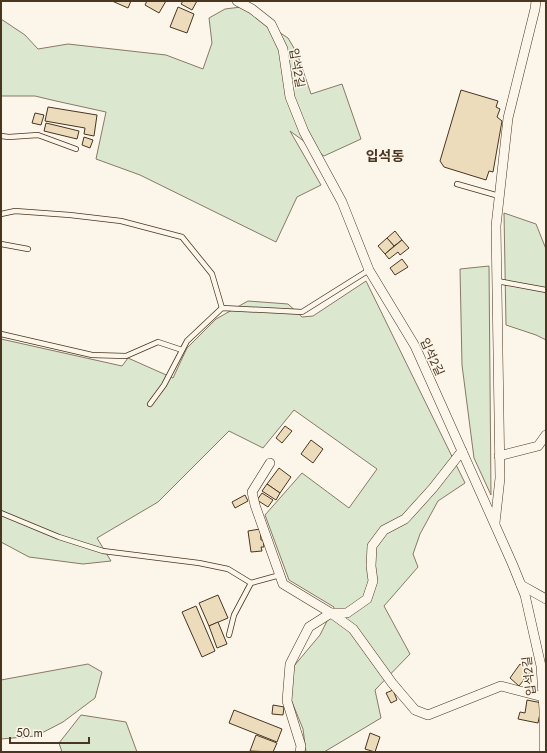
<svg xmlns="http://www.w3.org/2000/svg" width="547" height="753" viewBox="0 0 547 753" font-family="Jost,'Noto Sans KR',sans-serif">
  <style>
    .green { fill: #dce7d0; stroke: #887966 }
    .building { fill: #ecdcbc; stroke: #4a3520 }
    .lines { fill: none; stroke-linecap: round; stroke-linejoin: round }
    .lane-casing { stroke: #4a3520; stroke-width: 6 }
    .street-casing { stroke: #4a3520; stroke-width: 10 }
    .lane { stroke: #fbf6e9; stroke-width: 4.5 }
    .street { stroke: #fbf6e9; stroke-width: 9 }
    .labels { text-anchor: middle; stroke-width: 3; stroke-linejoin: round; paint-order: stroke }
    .street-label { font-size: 12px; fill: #4a3520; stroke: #fbf6e9 }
    .quarter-label { font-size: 14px; font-weight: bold; fill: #4a3520; stroke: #fbf6e9 }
  </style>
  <rect width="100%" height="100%" fill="#fbf6e9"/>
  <!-- green -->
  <g class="green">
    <polygon points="241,7 288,38 297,53 311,94 342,84 361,139 324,156 290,131 321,185 297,197 276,242 140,175 96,159 106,112 56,101 35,96 1,96 1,19 25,35 38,49 68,44 166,55 203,69 212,43 209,18 225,9"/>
    <polygon points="504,213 536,224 546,249 546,340 536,335 506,325"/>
    <polygon points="489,266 491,495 474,458 462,365 460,269"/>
    <polygon points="366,281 465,483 438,501 420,534 413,554 418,567 384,606 410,654 375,690 381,718 324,752 306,752 303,729 290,697 294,666 320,635 334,607 289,580 265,515 302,473 349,508 377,469 294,410 263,448 229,431 158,502 97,538 111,561 83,564 29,557 1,542 1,339 122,366 128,358 173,378 187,348 216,319 248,301 288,304 302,317 313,316"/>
    <polygon points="88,664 102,672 95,698 63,722 36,736 1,739 1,680"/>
    <polygon points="81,715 126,722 137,752 62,752 59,743"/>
  </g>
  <!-- building -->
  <g class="building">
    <polygon points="112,1 131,1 128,8"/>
    <polygon points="147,1 166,1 159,13 145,5"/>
    <polygon points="183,1 197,1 192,10 181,4"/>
    <polygon points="178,7 194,14 187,33 170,27"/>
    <polygon points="461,90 498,101 496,107 500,109 497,117 502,121 493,172 489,171 486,180 444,167 440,161"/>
    <polygon points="48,107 97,115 94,136 84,134 85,128 45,121"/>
    <polygon points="35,113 44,115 41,125 32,123"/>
    <polygon points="46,123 79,131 77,139 44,131"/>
    <polygon points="84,137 93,140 90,148 82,145"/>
    <polygon points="395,231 402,240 394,246 387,238"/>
    <polygon points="387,238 394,246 385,254 378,246"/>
    <polygon points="402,240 409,248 400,255 398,252 389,259 385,254"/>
    <polygon points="402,259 408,267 395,275 390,268"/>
    <polygon points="285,426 292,431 282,443 276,438"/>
    <polygon points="311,440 323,449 313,463 301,454"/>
    <polygon points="279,468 291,477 280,493 267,484"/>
    <polygon points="267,484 280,493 276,500 262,491"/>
    <polygon points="262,493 273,500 268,507 257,500"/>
    <polygon points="245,495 248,501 235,508 232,502"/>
    <polygon points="260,529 261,540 263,540 264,547 261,547 262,551 251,552 248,531"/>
    <polygon points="218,595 228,618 209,626 199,603"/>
    <polygon points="196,606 215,651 202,657 182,612"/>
    <polygon points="218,622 227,644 217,648 209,626"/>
    <polygon points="520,664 530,672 519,686 510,678"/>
    <polygon points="393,690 397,700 391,703 386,693"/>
    <polygon points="527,700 542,703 538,723 518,719 520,712 525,713"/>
    <polygon points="273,705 284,707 283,715 272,714"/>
    <polygon points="234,710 282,729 277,742 229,723"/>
    <polygon points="370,733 380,737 375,752 365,749"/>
    <polygon points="256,735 277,743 273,752 250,751"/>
  </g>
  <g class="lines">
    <defs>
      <g id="lane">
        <polyline points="1,136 9,137 38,135 76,149"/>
        <polyline points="457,184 499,196"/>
        <polyline points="1,214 15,211 70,215 121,221 182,237 212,274 222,308"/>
        <polyline points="1,244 28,249"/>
        <polyline points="497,281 546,290"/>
        <polyline points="1,334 92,355 126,356 158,342 182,350"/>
        <polyline points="150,404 164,385 187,341 222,308 302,312 369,270"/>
        <polyline points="1,513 59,537 103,551 199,563 228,569 251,583"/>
        <polyline points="229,635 234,615 251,583 280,575"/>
      </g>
      <g id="street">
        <polyline points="237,1 252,9 271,24 283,49 290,97 304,132 342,202 369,270 415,346 512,563 525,595 541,666 544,710 544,752"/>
        <polyline points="499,456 538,446 546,435"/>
        <polyline points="270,463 252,492 255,505 283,584 331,613 353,629 392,683 415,710 428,715 501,686 543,697"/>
        <polyline points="495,523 500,478 496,226 508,118 535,9 536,1"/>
        <polyline points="521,585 546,599"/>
        <polyline points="300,752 301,746 287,701 290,664 309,627 331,613 347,613 367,599 373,581 371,566 372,546 384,530 405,519 433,488 462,451"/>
      </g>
    </defs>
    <!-- lane casing -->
    <use href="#lane" class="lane-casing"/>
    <!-- street casing -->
    <use href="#street" class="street-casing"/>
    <!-- lane -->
    <use href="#lane" class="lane"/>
    <!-- street -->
    <use href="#street" class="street"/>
  </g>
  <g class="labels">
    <!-- street labels -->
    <g class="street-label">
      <text transform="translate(297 68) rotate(80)" y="4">입석2길</text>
      <text transform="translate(432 357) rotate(65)" y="4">입석2길</text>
      <text transform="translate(529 676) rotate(-97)" y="4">입석2길</text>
    </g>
    <!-- quarter labels -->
    <g class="quarter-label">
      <text x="385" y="161">입석동</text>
    </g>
  </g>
  <!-- border -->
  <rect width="547" height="753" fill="none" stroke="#4a3520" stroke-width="4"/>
  <!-- scale -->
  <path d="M10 737v6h79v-6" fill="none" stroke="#4a3520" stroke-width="2"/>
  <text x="16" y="737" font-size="12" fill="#4a3520" stroke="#fbf6e9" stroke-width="3" paint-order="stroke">50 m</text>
</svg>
